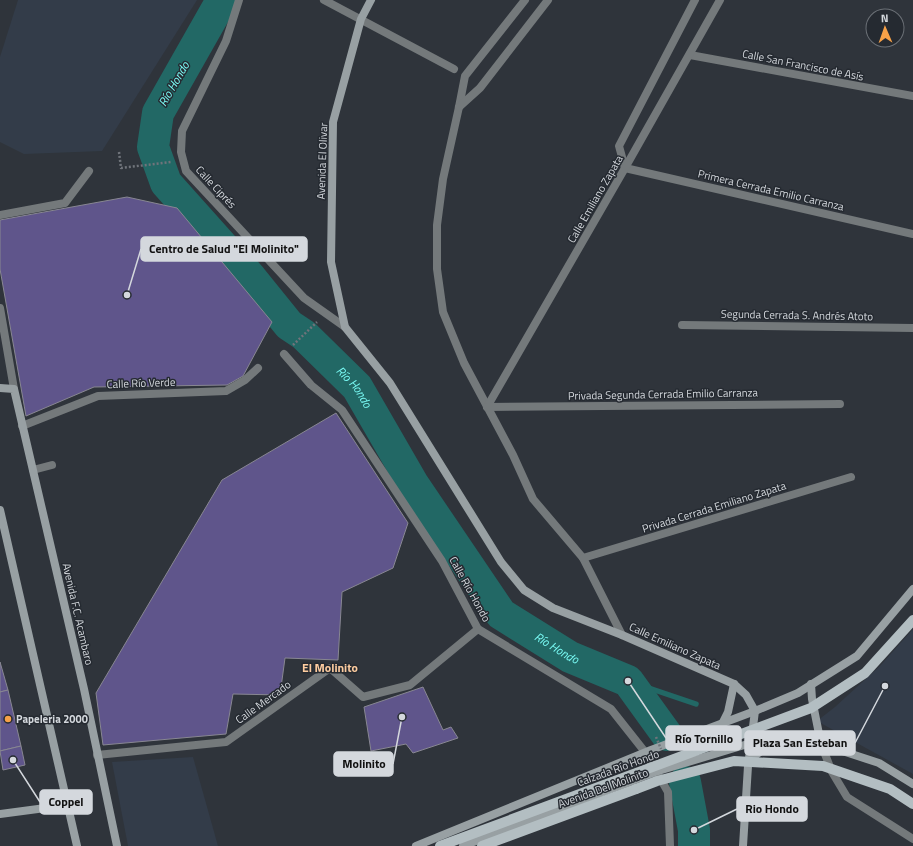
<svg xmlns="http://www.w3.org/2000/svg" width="913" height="846" viewBox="0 0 913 846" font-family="'Titillium Web',sans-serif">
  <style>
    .built { fill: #333c49 }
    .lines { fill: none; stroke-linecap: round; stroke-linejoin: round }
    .stream { stroke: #226865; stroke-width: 5.5 }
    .river { stroke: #226865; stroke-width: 32 }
    .building { fill: #5f558b; stroke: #888792 }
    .path { stroke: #70747b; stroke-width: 2.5; stroke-dasharray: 2 2; stroke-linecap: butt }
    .street { stroke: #74797b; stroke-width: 8 }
    .secondary { stroke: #98a0a3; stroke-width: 8 }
    .primary { stroke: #b3bec2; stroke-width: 10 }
    .path-bridge { stroke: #70747b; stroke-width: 2.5; stroke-dasharray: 2 2; stroke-linecap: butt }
    .primary-bridge { stroke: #b3bec2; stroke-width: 10 }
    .poi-dot { fill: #f7a148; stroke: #252a31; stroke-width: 1.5 }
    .labels { text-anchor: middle; stroke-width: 3; stroke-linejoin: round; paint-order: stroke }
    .street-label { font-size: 11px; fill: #d4d8dd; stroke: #252a31 }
    .poi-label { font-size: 11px; font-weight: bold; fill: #d4d8dd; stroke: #252a31; text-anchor: start }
    .water-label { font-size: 12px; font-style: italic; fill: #7afcf6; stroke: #252a31 }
    .neighbourhood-label { font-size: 12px; font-weight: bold; fill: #fdcca0; stroke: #252a31 }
    .leader { fill: none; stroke: #d4d8dd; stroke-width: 1.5 }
    .callout-dot { fill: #d4d8dd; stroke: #252a31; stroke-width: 1.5 }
    .callout { fill: #d4d8dd; stroke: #d4d8dd; stroke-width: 1.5 }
    .callout-label { font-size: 12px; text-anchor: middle; font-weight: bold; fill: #111 }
  </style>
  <rect width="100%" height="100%" fill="#2f343b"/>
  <!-- built -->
  <g class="built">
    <polygon points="18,0 197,0 102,151 24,154 0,142 0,57"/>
    <polygon points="913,629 913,774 817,721 835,707 880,666"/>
    <polygon points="193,757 218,846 128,846 112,762"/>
  </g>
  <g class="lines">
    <!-- stream -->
    <polyline class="stream" points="628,681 696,704"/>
    <!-- river -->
    <g class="river">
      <path id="s1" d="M222 0 158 113 153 147 166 183 251 278 289 325 304 335 357 387 413 484 501 614 570 657 628 681 667 735"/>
      <polyline points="685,782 694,830 694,846"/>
    </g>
  </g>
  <!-- building -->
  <g class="building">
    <polygon points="127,197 177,208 272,322 243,376 227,385 94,387 26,416 0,269 0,220"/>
    <polygon points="336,413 408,523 393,568 342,592 338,660 285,658 280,695 233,694 226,734 103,745 96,693 222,480"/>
    <polygon points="0,662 8,690 0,692"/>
    <polygon points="423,687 443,730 451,727 458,738 413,753 406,744 371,751 364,707"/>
    <polygon points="8,690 21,746 0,751 0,692"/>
    <polygon points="21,746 25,765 3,770 0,751"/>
  </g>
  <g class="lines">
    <!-- path -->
    <g class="path">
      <polyline points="119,152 121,168 171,162"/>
      <polyline points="293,345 317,322"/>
    </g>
    <!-- street -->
    <g class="street">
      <polyline points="239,0 226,41 182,131 181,152 186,171 304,298 345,327"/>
      <polyline points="324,0 454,69"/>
      <polyline points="525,0 465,76 459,107 443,179 437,225 437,269 443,312 464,363 513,455 533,499 583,558 622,635"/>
      <polyline points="695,0 619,146 625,168 913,234"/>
      <polyline points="690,55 913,96"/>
      <polyline points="459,107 480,88 548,0"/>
      <polyline points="0,215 65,203 89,171"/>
      <polyline points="0,308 14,389"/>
      <polyline points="682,325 913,328"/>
      <polyline points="284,354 311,385 342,410 442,561 478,629 611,709 645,752 668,792 670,846"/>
      <polyline points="487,407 625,168 720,0"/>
      <polyline points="487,407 840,404"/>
      <polyline points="22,426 98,396 226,391 245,380 258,368"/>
      <polyline points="33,470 52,465"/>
      <polyline points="583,558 851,477"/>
      <polyline points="821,744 832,772 847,797 913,839"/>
      <polyline points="97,755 226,742 330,668 363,697 410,685 478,629"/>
    </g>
    <!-- secondary -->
    <g class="secondary">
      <polyline points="371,0 361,19 333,122 331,262 345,327 390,383 501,562 524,590 553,608 622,635 734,684 746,695 755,711"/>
      <polyline points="0,388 14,389 84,689 117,846"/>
      <polyline points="0,510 77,846"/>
      <polyline points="811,684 812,699 821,744"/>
      <polyline points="723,722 728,712 734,684"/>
      <polyline points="748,765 756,755 772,742"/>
      <polyline points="0,814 68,805"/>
      <polyline points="416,846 651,750 755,711 798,693 857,656 913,589"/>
      <polyline points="463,846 655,772 751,743 772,742 821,744 879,763 913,784"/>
      <polyline points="743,846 748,766 755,711"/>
    </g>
    <!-- primary -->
    <polyline class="primary" points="482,846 636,789"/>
    <!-- path-bridge -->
    <polyline class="path-bridge" points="656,737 661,749"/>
    <!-- primary-bridge -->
    <g class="primary-bridge">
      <polyline points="636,789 657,781 734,761 823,766 890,789 913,804"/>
      <polyline points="440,846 811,708 865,673 913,620"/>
    </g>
  </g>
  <!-- markers -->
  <circle class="poi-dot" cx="8" cy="719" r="4"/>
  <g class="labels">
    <!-- street labels -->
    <g class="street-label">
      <text transform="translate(803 65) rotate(11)" y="4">Calle San Francisco de Asís</text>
      <text transform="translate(322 161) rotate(-88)" y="4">Avenida El Olivar</text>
      <text transform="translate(216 187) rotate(47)" y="4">Calle Ciprés</text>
      <text transform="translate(771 190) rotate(13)" y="4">Primera Cerrada Emilio Carranza</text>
      <text transform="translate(595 199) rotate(-60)" y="4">Calle Emiliano Zapata</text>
      <text transform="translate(797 315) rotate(1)" y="4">Segunda Cerrada S. Andrés Atoto</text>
      <text transform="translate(141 383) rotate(-2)" y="4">Calle Río Verde</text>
      <text transform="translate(663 394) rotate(-1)" y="4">Privada Segunda Cerrada Emilio Carranza</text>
      <text transform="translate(714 507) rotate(-17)" y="4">Privada Cerrada Emiliano Zapata</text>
      <text transform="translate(470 589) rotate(61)" y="4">Calle Río Hondo</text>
      <text transform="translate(78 614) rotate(77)" y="4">Avenida F.C. Acambaro</text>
      <text transform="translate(675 646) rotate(24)" y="4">Calle Emiliano Zapata</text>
      <text transform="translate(263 702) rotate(-36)" y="4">Calle Mercado</text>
      <text transform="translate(618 768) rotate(-20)" y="4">Calzada Río Hondo</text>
      <text transform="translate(603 788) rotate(-20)" y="4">Avenida Del Molinito</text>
    </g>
    <!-- poi labels -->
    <g class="poi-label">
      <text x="16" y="723">Papeleria 2000</text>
    </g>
    <!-- water labels -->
    <g class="water-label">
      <text transform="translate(174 84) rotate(-60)" y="4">Río Hondo</text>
      <text dy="4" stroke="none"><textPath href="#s1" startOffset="481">Río Hondo</textPath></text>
      <text dy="4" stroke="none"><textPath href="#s1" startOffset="817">Río Hondo</textPath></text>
    </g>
    <!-- neighbourhood labels -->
    <g class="neighbourhood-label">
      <text x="330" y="672">El Molinito</text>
    </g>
  </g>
  <!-- callouts -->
  <path class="leader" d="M127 295L141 249M628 681L666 738M885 686L855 743M402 717L393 764M13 760L40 802M694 830L737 809"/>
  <g class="callout-dot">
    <circle cx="127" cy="295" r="4"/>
    <circle cx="628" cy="681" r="4"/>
    <circle cx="885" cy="686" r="4"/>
    <circle cx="402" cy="717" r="4"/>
    <circle cx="13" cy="760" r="4"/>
    <circle cx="694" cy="830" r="4"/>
  </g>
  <g class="callout">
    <rect x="141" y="237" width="166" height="24" rx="4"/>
    <rect x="666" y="726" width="75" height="24" rx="4"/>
    <rect x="745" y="731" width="110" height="24" rx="4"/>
    <rect x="334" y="752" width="59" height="24" rx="4"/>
    <rect x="40" y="790" width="52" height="24" rx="4"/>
    <rect x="737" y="797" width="70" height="24" rx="4"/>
  </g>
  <g class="callout-label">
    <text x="224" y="253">Centro de Salud "El Molinito"</text>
    <text x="704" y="743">Río Tornillo</text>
    <text x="800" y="747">Plaza San Esteban</text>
    <text x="364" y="768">Molinito</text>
    <text x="66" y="806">Coppel</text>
    <text x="772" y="813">Rio Hondo</text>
  </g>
  <!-- north arrow -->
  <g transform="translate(885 28) rotate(358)"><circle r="19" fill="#252a31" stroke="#6b7076"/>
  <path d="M0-3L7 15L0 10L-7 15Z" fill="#f7a148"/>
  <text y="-6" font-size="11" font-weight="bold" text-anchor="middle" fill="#d4d8dd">N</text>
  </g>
</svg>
